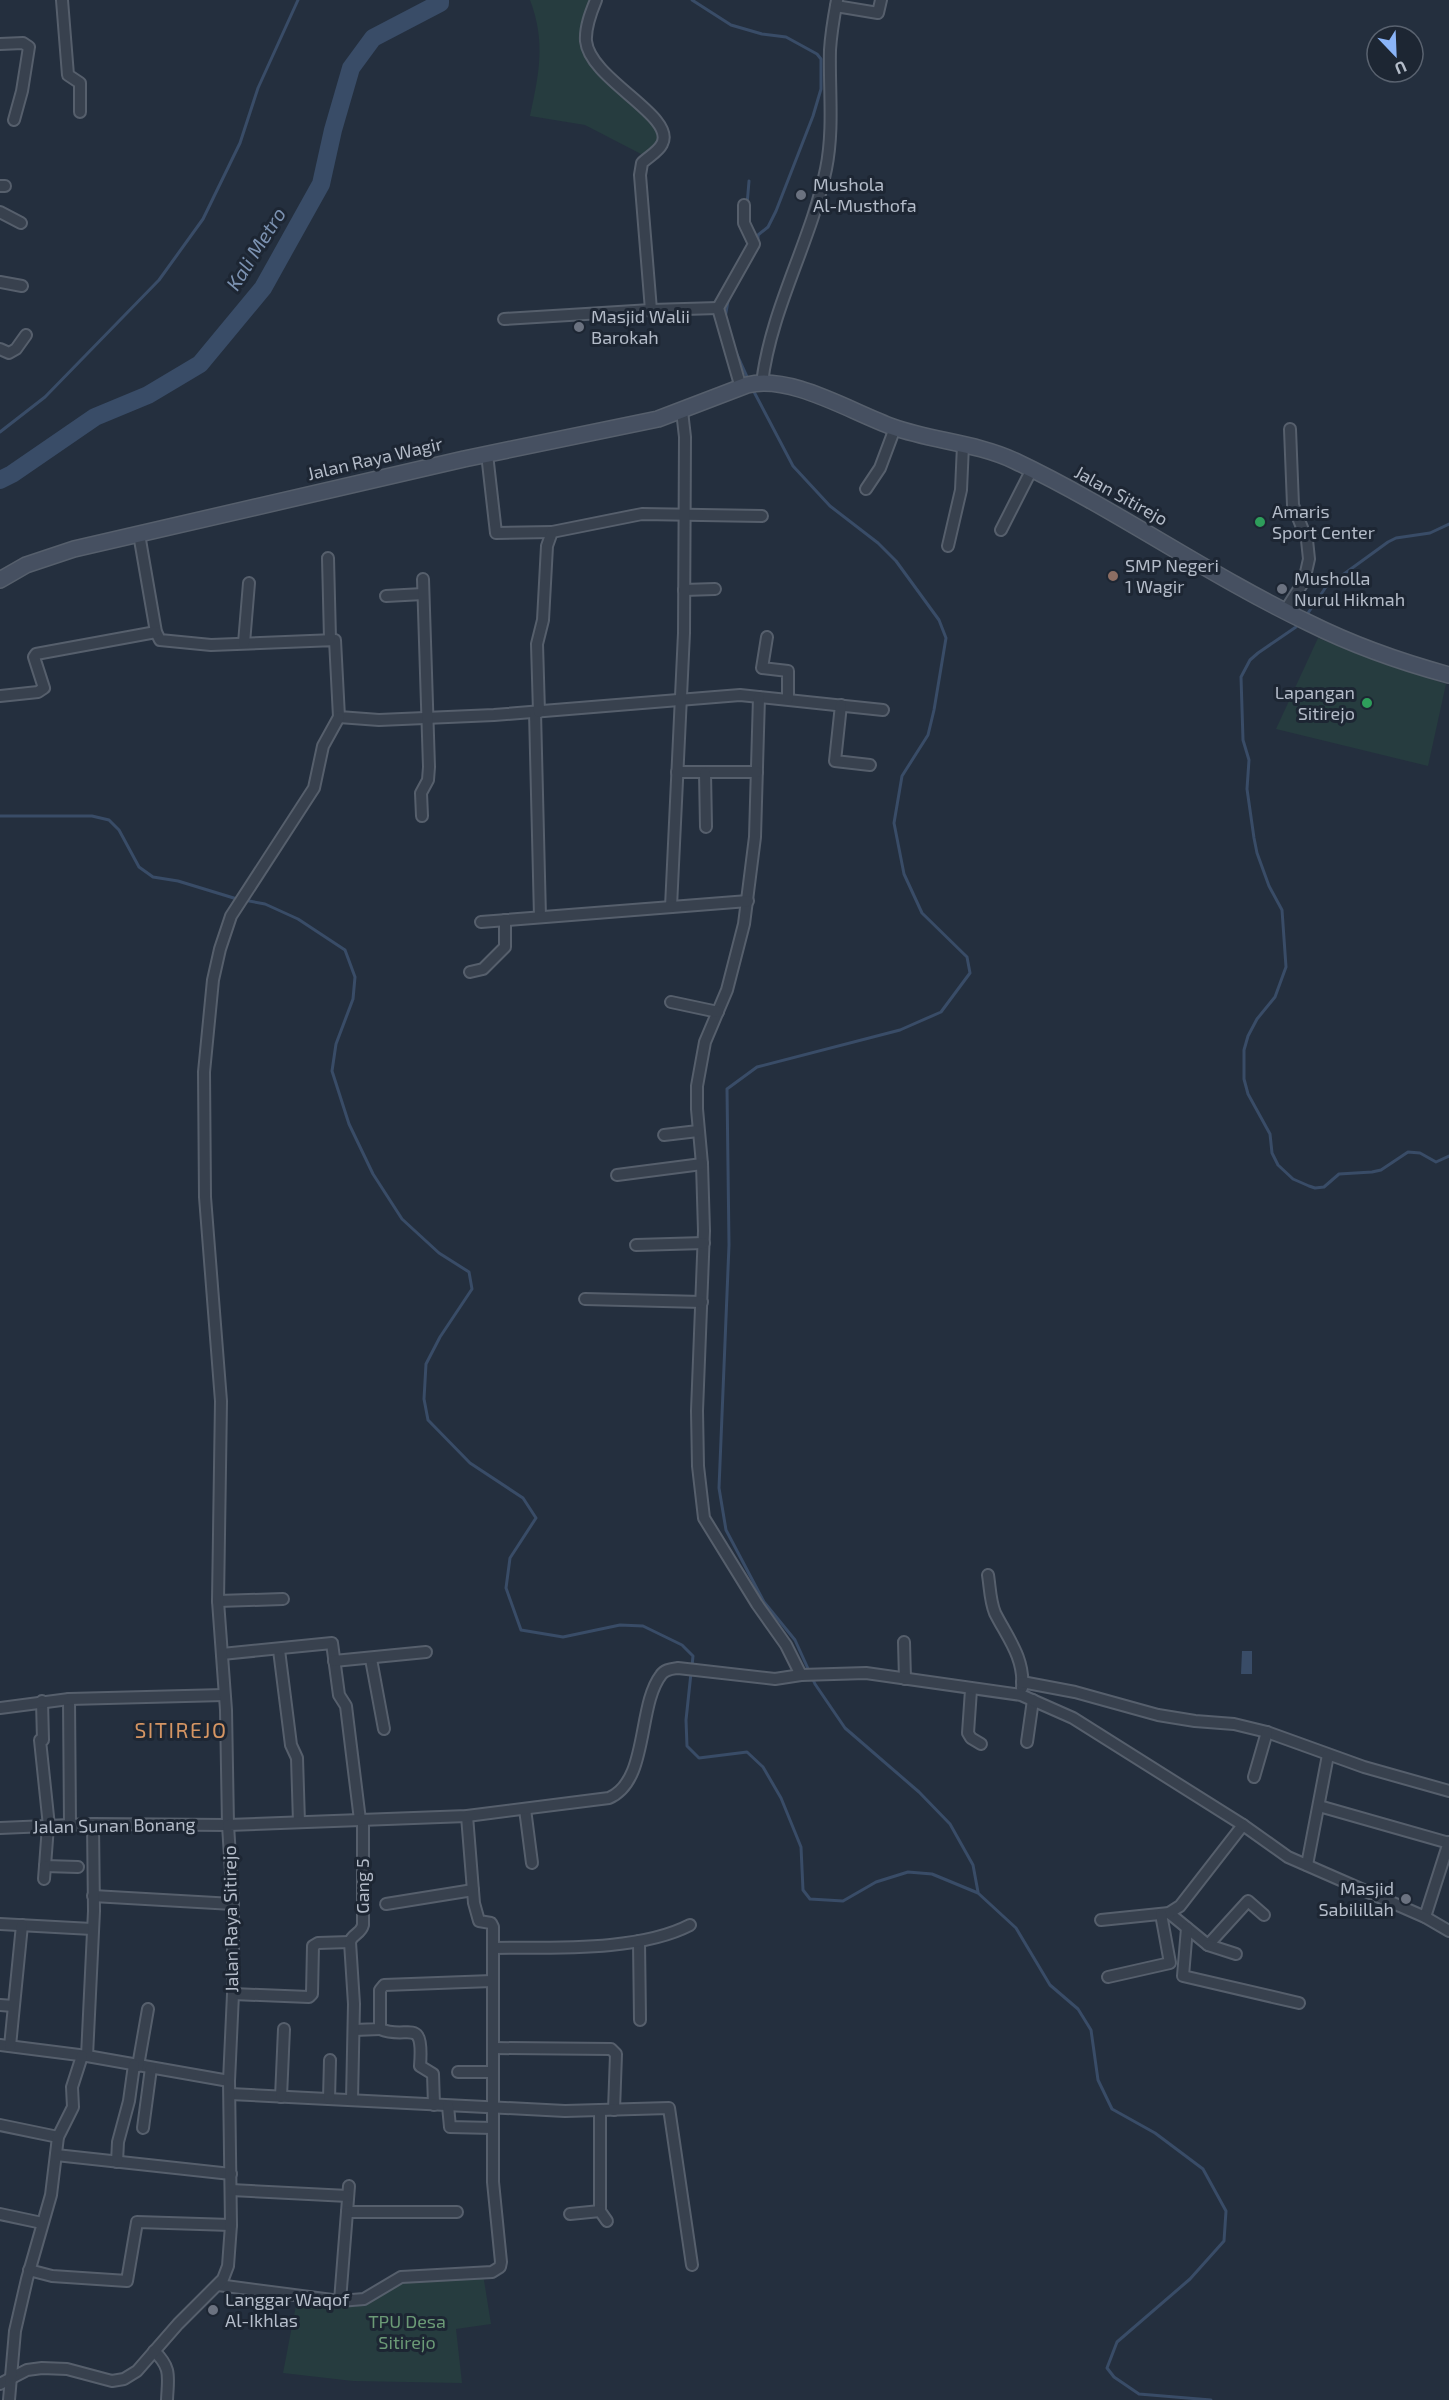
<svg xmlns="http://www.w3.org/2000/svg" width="1449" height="2400" viewBox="0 0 1449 2400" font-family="'Exo 2',sans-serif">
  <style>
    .green { fill: #263c3f }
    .water { fill: #394c67 }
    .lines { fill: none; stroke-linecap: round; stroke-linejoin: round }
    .stream { stroke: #394c67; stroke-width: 3 }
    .river { stroke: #394c67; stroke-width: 18 }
    .minor-casing { stroke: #565f6c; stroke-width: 14 }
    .secondary-casing { stroke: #565f6c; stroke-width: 18 }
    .minor { stroke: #38414e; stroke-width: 10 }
    .secondary { stroke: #465061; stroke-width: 15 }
    .worship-dot { fill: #6b7280; stroke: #1d2633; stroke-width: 2 }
    .leisure-dot { fill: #2e9e5b; stroke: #1d2633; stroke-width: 2 }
    .education-dot { fill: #8d6e63; stroke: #1d2633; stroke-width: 2 }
    .labels { text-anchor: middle; stroke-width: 6; stroke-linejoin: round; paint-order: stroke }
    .poi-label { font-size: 18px; fill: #b4bcc9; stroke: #1d2633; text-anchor: start }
    .street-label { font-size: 18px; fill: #b4bcc9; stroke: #1d2633 }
    .park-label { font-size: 18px; fill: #6b9a76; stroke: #1d2633 }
    .water-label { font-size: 20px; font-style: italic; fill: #7c92b1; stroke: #1d2633 }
    .quarter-label { font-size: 21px; letter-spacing: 1.5px; fill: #d59563; stroke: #1d2633 }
  </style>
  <rect width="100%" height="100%" fill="#242f3e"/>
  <!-- green -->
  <g class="green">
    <path d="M530 0H592L584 46 656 122 660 140 648 153 641 154 585 125 530 116C539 74 546 42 530 0Z"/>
    <polygon points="1318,638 1381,663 1446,684 1428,766 1276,729"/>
    <polygon points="483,2274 491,2324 456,2329 462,2383 353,2381 283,2373 297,2300 355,2307 396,2282"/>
  </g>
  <!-- water -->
  <polygon class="water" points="1242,1651 1252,1651 1252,1674 1241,1674"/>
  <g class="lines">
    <!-- stream -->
    <g class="stream">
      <polyline points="692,0 731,25 762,34 786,37 817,54 821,59 821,89 813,116 776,211 768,227 758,235 758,245"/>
      <polyline points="747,205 749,181"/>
      <polyline points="725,318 728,301"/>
      <polyline points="735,350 748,379"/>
      <polyline points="752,388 793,466 830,506 878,543 896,561 939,620 946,638 934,710 928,735 902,776 894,823 904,874 922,913 967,957 970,973 941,1012 900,1030 757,1067 727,1089 729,1245 719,1488 726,1530 764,1602 795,1640 815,1684 845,1728 919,1792 950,1824 973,1865 978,1892"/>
      <polyline points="0,432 45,397 159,280 203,219 240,143 258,88 298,0"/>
      <polyline points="1308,613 1326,587 1388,542 1396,538 1430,533 1449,524"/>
      <polyline points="1296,627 1258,653 1250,660 1241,677 1243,740 1249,760 1247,789 1254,838 1257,853 1269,886 1282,910 1286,967 1275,997 1257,1019 1248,1036 1244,1050 1244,1079 1248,1094 1270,1134 1272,1153 1278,1165 1293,1179 1309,1186 1315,1188 1324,1187 1339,1174 1372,1172 1381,1170 1408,1152 1420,1153 1436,1162 1449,1156"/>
      <polyline points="0,816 92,816 109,820 119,830 139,867 153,877 178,881 237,899"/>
      <polyline points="244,900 265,904 298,919 345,950 355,977 353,999 336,1044 332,1071 349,1124 373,1174 402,1219 439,1253 469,1272 472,1289 440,1337 426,1364 424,1399 428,1420 470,1463 523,1498 536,1518 510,1558 506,1588 521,1630 563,1637 620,1625 643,1626 682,1645 693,1656 692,1666"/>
      <polyline points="691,1673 686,1720 687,1746 699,1758 747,1752 763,1767 781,1798 801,1847 803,1890 810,1899 843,1901 876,1882 908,1872 932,1874 978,1893 1016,1928 1050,1985 1078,2009 1091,2030 1098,2080 1112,2109 1155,2133 1203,2169 1226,2211 1224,2241 1190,2279 1117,2342 1107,2368 1114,2377 1139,2394 1211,2400"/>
    </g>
    <!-- river -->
    <polyline class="river" points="0,480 12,474 95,417 148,395 200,364 263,288 321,184 333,130 351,68 373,38 440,3 440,0"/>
    <defs>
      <g id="minor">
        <polyline points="62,0 68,75 80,83 80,112"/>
        <path d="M596 0C591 12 585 27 586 41 590 80 677 116 662 144 658 152 648 157 642 163L640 175 651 310"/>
        <polyline points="836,6 878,13 881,0"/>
        <polyline points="0,44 23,43 29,47 22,91 14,120"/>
        <polyline points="0,186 5,186"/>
        <polyline points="0,212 21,223"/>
        <polyline points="0,282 22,286"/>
        <polyline points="504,319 651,310 718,308"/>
        <polyline points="0,349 9,353 16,349 26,335"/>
        <path d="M762 383C771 308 811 242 826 169 834 130 829 89 830 50 831 33 834 16 837 0"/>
        <polyline points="741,388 718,308 754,244 744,223 744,205"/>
        <polyline points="487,454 496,533 552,532"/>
        <polyline points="866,489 880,468 895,428"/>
        <polyline points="1001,530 1032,469"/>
        <polyline points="139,534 156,632 160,640 211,645 335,640 339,717 379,720 494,715 740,695 883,710"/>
        <polyline points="948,546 961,490 963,445"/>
        <polyline points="328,558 330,639"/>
        <polyline points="684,590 715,589"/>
        <polyline points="386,596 423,594"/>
        <polyline points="1285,611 1304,581 1309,559 1307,540 1293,505 1290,429"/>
        <polyline points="767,637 762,668 788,671 788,699"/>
        <polyline points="244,643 249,583"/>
        <polyline points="0,696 38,692 44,688 34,657 36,654 156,632"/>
        <polyline points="759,697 755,837 744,924 727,990 705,1042 697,1086 697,1109 702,1164 704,1231 697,1411 698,1466 704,1518 757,1604 786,1645 801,1675"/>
        <polyline points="841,705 835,761 870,765"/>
        <polyline points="535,712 540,917"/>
        <polyline points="539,712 537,644 543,620 547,546 552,532 642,514 762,516"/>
        <polyline points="677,772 757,772"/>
        <polyline points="705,773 706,827"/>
        <polyline points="422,816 421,793 428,780 429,767 423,579"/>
        <polyline points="671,907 684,633 685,437 682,411"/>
        <polyline points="481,922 748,901"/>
        <polyline points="470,972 483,969 505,947 505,920"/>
        <polyline points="671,1002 718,1012"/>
        <polyline points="664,1135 698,1131"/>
        <polyline points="617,1175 702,1164"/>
        <polyline points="636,1245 704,1243"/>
        <polyline points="585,1299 702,1302"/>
        <path d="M988 1575C990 1587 990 1601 995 1613 1007 1637 1025 1658 1022 1688"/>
        <polyline points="218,1601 283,1599"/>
        <polyline points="904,1642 905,1679"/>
        <polyline points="279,1650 291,1745 297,1758 299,1822"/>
        <polyline points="222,1654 332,1643 339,1695 346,1706 360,1820"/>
        <polyline points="371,1659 384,1729"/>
        <polyline points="334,1661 426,1652"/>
        <polyline points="1022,1682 1075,1692 1158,1715 1195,1721 1234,1724 1267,1732 1364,1767 1449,1791"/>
        <polyline points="971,1690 968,1733 971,1738 981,1744"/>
        <polyline points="69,1699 70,1825"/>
        <polyline points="42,1701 43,1740 40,1740 49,1826"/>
        <polyline points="0,1708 69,1699 224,1695"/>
        <polyline points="1027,1742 1033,1700"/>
        <polyline points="1254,1777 1267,1732"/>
        <polyline points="1319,1806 1449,1843"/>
        <polyline points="525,1809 532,1863"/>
        <polyline points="48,1826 45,1866 78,1867"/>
        <polyline points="0,1828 93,1824 228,1825 226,1710 218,1601 221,1401 205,1197 204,1072 213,980 220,949 231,916 314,788 323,746 339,717"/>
        <polyline points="1307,1865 1328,1755"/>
        <polyline points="44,1879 45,1866"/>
        <polyline points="93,1896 233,1904"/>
        <polyline points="386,1904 473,1890"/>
        <polyline points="1169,1913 1208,1945 1248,1901 1264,1915"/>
        <polyline points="1425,1917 1449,1842"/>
        <polyline points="1101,1920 1169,1913 1180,1906 1243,1825"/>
        <polyline points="0,1924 92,1929"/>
        <polyline points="1187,1928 1183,1976 1299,2003"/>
        <polyline points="639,1941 640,2020"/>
        <polyline points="1208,1945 1236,1954"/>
        <path d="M493 1948C551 1947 638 1952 690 1925"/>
        <polyline points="1108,1977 1170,1963 1161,1914"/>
        <polyline points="233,1994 309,1997 312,1994 313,1946 318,1943 350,1942"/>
        <polyline points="0,2005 13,2006"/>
        <path d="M380 2029C408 2041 424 2014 420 2066L433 2074 434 2105"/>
        <polyline points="354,2030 380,2029 380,1990 384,1985 492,1981"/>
        <polyline points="0,2045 87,2056 229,2081"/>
        <polyline points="10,2046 22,1925"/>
        <polyline points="494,2048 611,2049 616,2054 614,2110"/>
        <polyline points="87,2056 94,1911 93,1824"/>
        <polyline points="138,2066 148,2009"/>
        <polyline points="458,2072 492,2072"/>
        <polyline points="230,2094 565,2111 669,2108 692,2265"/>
        <polyline points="281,2097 284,2029"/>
        <polyline points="329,2099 330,2060"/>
        <path d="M352 2100 354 2004 350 1942C352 1934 361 1934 363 1925V1820"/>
        <polyline points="448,2106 450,2127 493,2128"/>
        <polyline points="600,2110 600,2211 607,2221"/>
        <polyline points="0,2125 58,2137"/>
        <polyline points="143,2128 151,2068"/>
        <polyline points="56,2155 231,2174"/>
        <polyline points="117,2162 118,2142 129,2101 134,2065"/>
        <polyline points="349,2186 347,2212 457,2212"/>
        <polyline points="231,2190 348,2196"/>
        <polyline points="0,2214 42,2223"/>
        <polyline points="570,2214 600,2211"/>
        <polyline points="29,2270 52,2276 127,2281 137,2222 231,2225"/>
        <polyline points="218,2285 340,2301 364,2299 401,2277 492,2272 500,2267 501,2262 493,2182 493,1927 491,1923 479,1921 474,1903 467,1816"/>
        <polyline points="340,2301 347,2212"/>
        <path d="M154 2351C172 2368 168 2377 167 2400"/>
        <path d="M0 2384 27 2370 42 2368 67 2369 112 2381 124 2379 137 2371 178 2324 223 2279 228 2266 231 2225 229 2081 233 1994V1904L228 1825 467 1816 609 1798C649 1781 637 1706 661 1675 665 1669 672 1669 678 1668L775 1679 801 1675 866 1673 1021 1695 1073 1718 1243 1825 1288 1857 1425 1917 1449 1931"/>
        <polyline points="9,2400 15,2331 27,2279 51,2195 58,2137 73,2107 72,2087 82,2056"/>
      </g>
      <path id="secondary" d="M0 580 26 565 74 549 464 459 658 419 747 385C791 374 851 412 893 427 932 441 977 443 1015 461 1116 509 1208 575 1309 623 1353 645 1401 662 1449 675"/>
    </defs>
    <!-- minor casing -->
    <use href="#minor" class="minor-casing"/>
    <!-- secondary casing -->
    <use href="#secondary" class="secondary-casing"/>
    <!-- minor -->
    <use href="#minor" class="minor"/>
    <!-- secondary -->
    <use href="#secondary" class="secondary"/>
  </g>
  <!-- markers -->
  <g class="worship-dot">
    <circle cx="801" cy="195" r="6"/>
    <circle cx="579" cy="327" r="6"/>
    <circle cx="1282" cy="589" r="6"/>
    <circle cx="1406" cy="1899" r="6"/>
    <circle cx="213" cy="2310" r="6"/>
  </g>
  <g class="leisure-dot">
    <circle cx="1260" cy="522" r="6"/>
    <circle cx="1367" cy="703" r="6"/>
  </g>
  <circle class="education-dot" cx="1113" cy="576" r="6"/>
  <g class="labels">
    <!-- poi labels -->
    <g class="poi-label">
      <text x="813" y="191">Mushola<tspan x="813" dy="21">Al-Musthofa</tspan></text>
      <text x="591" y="323">Masjid Walii<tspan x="591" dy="21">Barokah</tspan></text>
      <text x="1272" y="518">Amaris<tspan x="1272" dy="21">Sport Center</tspan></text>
      <text x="1125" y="572">SMP Negeri<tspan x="1125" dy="21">1 Wagir</tspan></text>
      <text x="1294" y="585">Musholla<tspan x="1294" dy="21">Nurul Hikmah</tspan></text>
      <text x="1355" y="699" text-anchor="end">Lapangan<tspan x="1355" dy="21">Sitirejo</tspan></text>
      <text x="1394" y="1895" text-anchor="end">Masjid<tspan x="1394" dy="21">Sabilillah</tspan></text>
      <text x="225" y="2306">Langgar Waqof<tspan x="225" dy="21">Al-Ikhlas</tspan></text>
    </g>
    <!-- street labels -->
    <g class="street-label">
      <text transform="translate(375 459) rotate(-13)" y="6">Jalan Raya Wagir</text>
      <text transform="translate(1121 496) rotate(29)" y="6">Jalan Sitirejo</text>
      <text transform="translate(114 1826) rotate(-1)" y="6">Jalan Sunan Bonang</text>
      <text transform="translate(363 1886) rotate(-90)" y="6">Gang 5</text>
      <text transform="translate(231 1919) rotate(-91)" y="6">Jalan Raya Sitirejo</text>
    </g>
    <!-- park labels -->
    <g class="park-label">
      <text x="407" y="2328">TPU Desa<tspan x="407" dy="21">Sitirejo</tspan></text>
    </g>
    <!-- water labels -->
    <g class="water-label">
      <text transform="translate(256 249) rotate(-58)" y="7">Kali Metro</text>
    </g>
    <!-- quarter labels -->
    <g class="quarter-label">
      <text x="181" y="1738">SITIREJO</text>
    </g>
  </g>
  <!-- north arrow -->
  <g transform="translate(1395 54) rotate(157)"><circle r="28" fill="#1d2633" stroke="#59626f" stroke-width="1.5"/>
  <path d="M0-4.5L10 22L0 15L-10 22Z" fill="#8ab4f8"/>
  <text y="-9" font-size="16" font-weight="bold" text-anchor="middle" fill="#b4bcc9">U</text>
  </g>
</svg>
